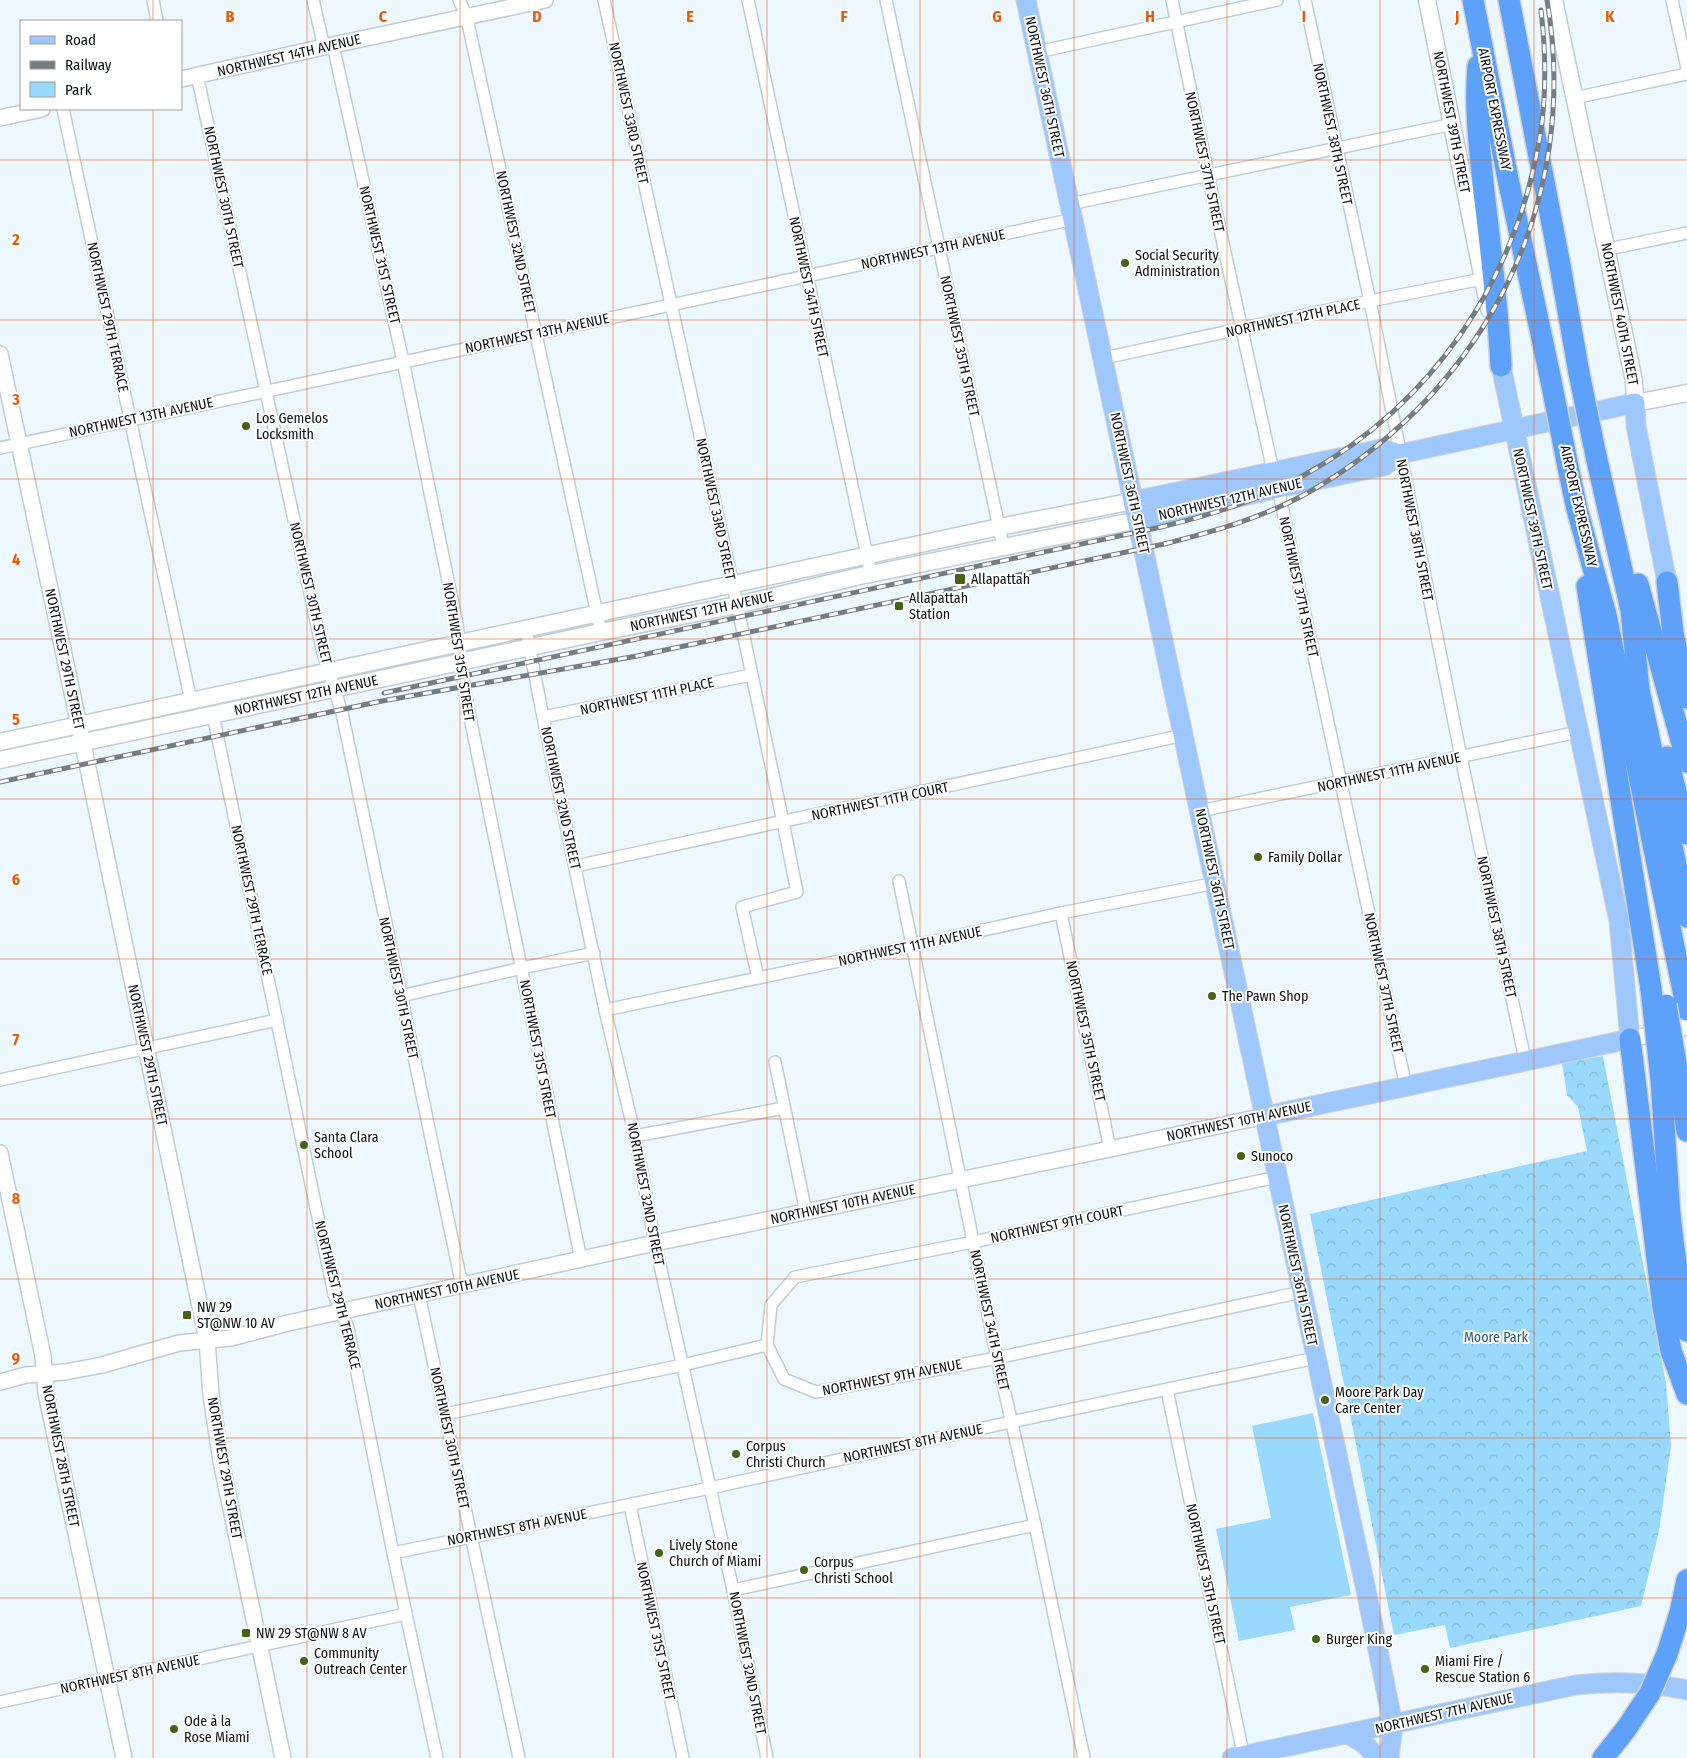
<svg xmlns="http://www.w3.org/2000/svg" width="1687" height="1758" viewBox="0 0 1687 1758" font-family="'Fira Sans Condensed',sans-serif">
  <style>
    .green { fill: #99d9fe }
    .forest { fill: url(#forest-crowns) }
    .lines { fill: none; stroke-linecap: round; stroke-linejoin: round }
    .minor-casing { stroke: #c0cdd5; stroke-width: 14 }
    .tertiary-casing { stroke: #c0cdd5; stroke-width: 18 }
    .secondary-casing { stroke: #c0cdd5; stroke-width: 19 }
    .primary-casing { stroke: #d3d3d4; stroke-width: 21 }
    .motorway-casing { stroke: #d3d3d4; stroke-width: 24 }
    .minor { stroke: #fff; stroke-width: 11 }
    .tertiary { stroke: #fff; stroke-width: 15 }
    .secondary { stroke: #fff; stroke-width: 16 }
    .primary { stroke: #9ec7fd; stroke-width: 19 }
    .motorway { stroke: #5da1fb; stroke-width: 21 }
    .rail-casing { stroke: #767d82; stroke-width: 5 }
    .rail { stroke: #fff; stroke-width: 3; stroke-dasharray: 9; stroke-linecap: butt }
    .motorway-bridge-casing { stroke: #d3d3d4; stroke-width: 24; stroke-linecap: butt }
    .motorway-bridge { stroke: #5da1fb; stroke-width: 21 }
    .grid { fill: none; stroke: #e8590c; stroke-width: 1; stroke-opacity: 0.55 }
    .poi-dot { fill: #456216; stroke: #fff; stroke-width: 2 }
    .labels { text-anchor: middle; stroke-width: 4; stroke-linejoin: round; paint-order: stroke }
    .street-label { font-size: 14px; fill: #080d10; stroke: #fff }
    .poi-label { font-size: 14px; fill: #080d10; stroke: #fff; text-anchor: start }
    .park-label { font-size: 14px; fill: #235975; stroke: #fff }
    .grid-label { font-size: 16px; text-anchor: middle; font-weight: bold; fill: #e8590c; stroke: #fff; stroke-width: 4; stroke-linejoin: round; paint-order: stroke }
  </style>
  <defs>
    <pattern id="forest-crowns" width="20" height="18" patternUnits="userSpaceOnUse" patternTransform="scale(1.25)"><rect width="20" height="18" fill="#99d9fe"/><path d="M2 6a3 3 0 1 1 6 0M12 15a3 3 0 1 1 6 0" fill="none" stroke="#82b9d9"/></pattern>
  </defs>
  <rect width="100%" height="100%" fill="#ecf7fe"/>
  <!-- green -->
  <polygon class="green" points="1313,1413 1351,1595 1290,1607 1295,1630 1239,1641 1216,1529 1271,1518 1252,1426"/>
  <!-- forest -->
  <polygon class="forest" points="1603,1056 1666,1383 1671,1446 1659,1531 1641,1606 1450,1648 1445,1625 1394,1635 1310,1214 1587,1151 1578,1107 1567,1095 1562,1063"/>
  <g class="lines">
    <defs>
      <g id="minor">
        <polyline points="153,0 157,21"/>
        <polyline points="313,0 324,47"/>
        <polyline points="459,0 467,17 469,28 601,632"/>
        <polyline points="604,0 733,585 783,822 797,892 742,907 758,978"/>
        <polyline points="748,0 871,574"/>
        <polyline points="886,0 1003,546"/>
        <polyline points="1172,0 1208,175 1273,471 1278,488 1406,1087"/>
        <polyline points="1305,0 1370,301 1461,757 1525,1060"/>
        <polyline points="1672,0 1687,68"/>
        <polyline points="333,45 403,361 457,624 465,693 581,1260"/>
        <polyline points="1037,52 1277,0"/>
        <polyline points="197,75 323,653 342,713 462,1286"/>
        <polyline points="1574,98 1687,74"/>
        <polyline points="63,109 191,701"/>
        <polyline points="1070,204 1453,124"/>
        <polyline points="1608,249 1687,233"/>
        <polyline points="1104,358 1370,301 1482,279"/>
        <polyline points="0,448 1074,219"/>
        <polyline points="526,630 543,717 605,1010 635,1136 655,1243 733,1590 767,1758"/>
        <polyline points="213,715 334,1294 348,1328 393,1553 437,1758"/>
        <polyline points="543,717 751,675"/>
        <polyline points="1200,811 1578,732"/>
        <polyline points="576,866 1184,735"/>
        <polyline points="899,881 997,1358 1035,1525 1084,1758"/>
        <polyline points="1061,913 1110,1149"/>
        <polyline points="401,996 522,968 594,953"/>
        <polyline points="605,1010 911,946 1061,913 1216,883"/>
        <polyline points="775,1062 806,1212"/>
        <polyline points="0,1080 277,1020"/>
        <polyline points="635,1136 784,1108"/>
        <polyline points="419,1295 519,1758"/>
        <polyline points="767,1345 771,1305 795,1277 973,1242 1277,1177"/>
        <polyline points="767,1345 784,1379 816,1392 997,1358 1302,1292"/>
        <polyline points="1167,1390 1244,1758"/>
        <polyline points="445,1414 683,1365 767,1345"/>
        <polyline points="630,1505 683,1758"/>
        <polyline points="393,1553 710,1488 1011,1422 1316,1358"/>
        <polyline points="733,1590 1035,1525"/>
        <polyline points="0,1702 406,1614"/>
      </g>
      <g id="tertiary">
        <polyline points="181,79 333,45 545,0"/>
        <polyline points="0,118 42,109"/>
        <polyline points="0,354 79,725 207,1340 211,1395 221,1461 283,1758"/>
        <polyline points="1630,1039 1687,1027"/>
        <polyline points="0,1153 43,1356 46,1393 124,1758"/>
        <polyline points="0,1382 26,1375 65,1372 102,1365 179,1343 231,1338 288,1323 655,1243 1110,1149 1265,1116"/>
      </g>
      <g id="secondary">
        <polyline points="1427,0 1489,309"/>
        <polyline points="1554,0 1634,381 1635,403 1687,393"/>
        <polyline points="0,742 999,527 1134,501"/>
        <polyline points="0,760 601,632 737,605 860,576 1138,520"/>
      </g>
      <g id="primary">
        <polyline points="1026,0 1367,1595 1393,1725 1389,1758"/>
        <polyline points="1134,501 1381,449 1400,454"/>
        <polyline points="1138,520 1278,488 1384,466 1400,454 1635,403 1636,426 1667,582"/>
        <polyline points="1265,1116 1630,1039 1619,921 1501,366"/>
        <path d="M1347 1734C1360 1740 1369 1746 1376 1758"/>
        <path d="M1232 1758 1576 1685C1614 1681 1650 1682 1687 1690"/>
      </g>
      <g id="motorway">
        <polyline points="1473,0 1508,179 1551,381"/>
        <polyline points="1509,0 1559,260 1579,373"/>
        <path d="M1478 66C1474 108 1480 151 1484 192 1491 250 1498 308 1501 366"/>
        <polyline points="1596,456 1631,610 1639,690 1687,917"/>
        <polyline points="1568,467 1577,509 1606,615 1687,1010"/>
        <polyline points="1667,582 1673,633 1687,698"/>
        <polyline points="1638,584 1687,762"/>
        <polyline points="1587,586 1651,989"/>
        <polyline points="1667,757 1687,834"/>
        <polyline points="1630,1039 1663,1307 1671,1351 1687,1394"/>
        <polyline points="1678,1075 1687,1131"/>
        <path d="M1661 1079C1664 1120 1666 1161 1669 1202 1672 1245 1680 1288 1687 1331"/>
        <polyline points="1667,1654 1680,1613 1687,1580"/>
        <polyline points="1603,1758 1626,1729"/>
      </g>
    </defs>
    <!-- minor casing -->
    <use href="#minor" class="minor-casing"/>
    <!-- tertiary casing -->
    <use href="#tertiary" class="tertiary-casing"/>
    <!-- secondary casing -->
    <use href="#secondary" class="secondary-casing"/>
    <!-- primary casing -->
    <use href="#primary" class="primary-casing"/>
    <!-- motorway casing -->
    <use href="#motorway" class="motorway-casing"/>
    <!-- minor -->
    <use href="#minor" class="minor"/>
    <!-- tertiary -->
    <use href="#tertiary" class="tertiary"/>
    <!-- secondary -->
    <use href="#secondary" class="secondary"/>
    <!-- primary -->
    <use href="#primary" class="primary"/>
    <!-- motorway -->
    <use href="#motorway" class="motorway"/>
    <defs>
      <g id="rail">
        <path d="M384 693 1161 527C1211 515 1261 500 1306 474 1432 404 1514 283 1539 142 1547 98 1546 54 1541 10"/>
        <path d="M0 782 382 701 637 656 1164 544C1216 531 1269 516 1316 488 1488 386 1581 199 1547 0"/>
      </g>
    </defs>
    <!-- rail casing -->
    <use href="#rail" class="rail-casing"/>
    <!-- rail -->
    <use href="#rail" class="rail"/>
    <defs>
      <g id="motorway-bridge">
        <polyline points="1579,373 1596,456"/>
        <polyline points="1551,381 1568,467"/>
        <polyline points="1651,989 1661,1079"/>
        <polyline points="1666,1005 1678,1075"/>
        <polyline points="1626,1729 1650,1693 1667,1654"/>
      </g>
    </defs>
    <!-- motorway-bridge casing -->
    <use href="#motorway-bridge" class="motorway-bridge-casing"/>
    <!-- motorway-bridge -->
    <use href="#motorway-bridge" class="motorway-bridge"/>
  </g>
  <!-- grid -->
  <path class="grid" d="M153 0V21M307 0V1758M460 0V1758M613 0V1758M767 0V1758M920 0V1758M1074 0V1758M1227 0V1758M1380 0V1758M1534 0V1758M153 109V1758M0 160H1687M0 320H1687M0 479H1687M0 639H1687M0 799H1687M0 959H1687M0 1119H1687M0 1279H1687M0 1438H1687M0 1598H1687"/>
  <!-- markers -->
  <g class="poi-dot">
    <circle cx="1125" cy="263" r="5"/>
    <circle cx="246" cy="426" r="5"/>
    <rect x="954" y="573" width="12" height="12" rx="2.5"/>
    <rect x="894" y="601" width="10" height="10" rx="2.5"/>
    <circle cx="1258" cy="857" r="5"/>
    <circle cx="1212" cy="996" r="5"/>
    <circle cx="304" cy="1145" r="5"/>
    <circle cx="1241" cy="1156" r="5"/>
    <rect x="182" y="1310" width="10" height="10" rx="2.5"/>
    <circle cx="1325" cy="1400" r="5"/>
    <circle cx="736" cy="1454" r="5"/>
    <circle cx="659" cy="1553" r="5"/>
    <circle cx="804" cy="1570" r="5"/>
    <rect x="241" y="1628" width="10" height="10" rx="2.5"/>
    <circle cx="1316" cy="1639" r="5"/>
    <circle cx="304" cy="1661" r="5"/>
    <circle cx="1425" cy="1669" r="5"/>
    <circle cx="174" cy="1729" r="5"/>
  </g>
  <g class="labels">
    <!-- street labels -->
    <g class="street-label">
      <text transform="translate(289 55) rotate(-13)" y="5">NORTHWEST 14TH AVENUE</text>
      <text transform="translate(1045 87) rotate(78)" y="5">NORTHWEST 36TH STREET</text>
      <text transform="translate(1495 109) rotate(79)" y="5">AIRPORT EXPRESSWAY</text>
      <text transform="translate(629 113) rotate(78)" y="5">NORTHWEST 33RD STREET</text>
      <text transform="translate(1452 122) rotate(79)" y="5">NORTHWEST 39TH STREET</text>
      <text transform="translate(1333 134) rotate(78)" y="5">NORTHWEST 38TH STREET</text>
      <text transform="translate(1205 162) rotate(78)" y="5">NORTHWEST 37TH STREET</text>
      <text transform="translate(224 197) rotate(78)" y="5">NORTHWEST 30TH STREET</text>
      <text transform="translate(516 242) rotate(78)" y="5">NORTHWEST 32ND STREET</text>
      <text transform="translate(933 249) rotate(-12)" y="5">NORTHWEST 13TH AVENUE</text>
      <text transform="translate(380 255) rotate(77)" y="5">NORTHWEST 31ST STREET</text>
      <text transform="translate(809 287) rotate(78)" y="5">NORTHWEST 34TH STREET</text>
      <text transform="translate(1620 314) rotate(79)" y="5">NORTHWEST 40TH STREET</text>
      <text transform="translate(108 317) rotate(78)" y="5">NORTHWEST 29TH TERRACE</text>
      <text transform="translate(1293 318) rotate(-12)" y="5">NORTHWEST 12TH PLACE</text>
      <text transform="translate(537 333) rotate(-12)" y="5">NORTHWEST 13TH AVENUE</text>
      <text transform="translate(960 346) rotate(78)" y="5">NORTHWEST 35TH STREET</text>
      <text transform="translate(141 417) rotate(-12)" y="5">NORTHWEST 13TH AVENUE</text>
      <text transform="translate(1130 483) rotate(78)" y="5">NORTHWEST 36TH STREET</text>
      <text transform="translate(1230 499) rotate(-13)" y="5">NORTHWEST 12TH AVENUE</text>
      <text transform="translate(1579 506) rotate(77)" y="5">AIRPORT EXPRESSWAY</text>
      <text transform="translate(716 509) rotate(78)" y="5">NORTHWEST 33RD STREET</text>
      <text transform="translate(1533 519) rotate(78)" y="5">NORTHWEST 39TH STREET</text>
      <text transform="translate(1415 530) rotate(79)" y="5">NORTHWEST 38TH STREET</text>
      <text transform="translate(1299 587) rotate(78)" y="5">NORTHWEST 37TH STREET</text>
      <text transform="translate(311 593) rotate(77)" y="5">NORTHWEST 30TH STREET</text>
      <text transform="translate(702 611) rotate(-12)" y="5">NORTHWEST 12TH AVENUE</text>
      <text transform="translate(459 652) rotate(81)" y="5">NORTHWEST 31ST STREET</text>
      <text transform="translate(65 659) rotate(78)" y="5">NORTHWEST 29TH STREET</text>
      <text transform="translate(306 695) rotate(-12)" y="5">NORTHWEST 12TH AVENUE</text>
      <text transform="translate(647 696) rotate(-12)" y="5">NORTHWEST 11TH PLACE</text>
      <text transform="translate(1389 772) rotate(-12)" y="5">NORTHWEST 11TH AVENUE</text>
      <text transform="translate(561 798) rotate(78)" y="5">NORTHWEST 32ND STREET</text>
      <text transform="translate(880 801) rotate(-12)" y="5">NORTHWEST 11TH COURT</text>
      <text transform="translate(1215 879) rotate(78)" y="5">NORTHWEST 36TH STREET</text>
      <text transform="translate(252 900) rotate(78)" y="5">NORTHWEST 29TH TERRACE</text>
      <text transform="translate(1497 927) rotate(78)" y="5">NORTHWEST 38TH STREET</text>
      <text transform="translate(910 946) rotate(-12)" y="5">NORTHWEST 11TH AVENUE</text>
      <text transform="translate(1384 983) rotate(78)" y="5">NORTHWEST 37TH STREET</text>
      <text transform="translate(399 988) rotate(78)" y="5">NORTHWEST 30TH STREET</text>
      <text transform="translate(1086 1031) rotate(78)" y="5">NORTHWEST 35TH STREET</text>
      <text transform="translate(538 1049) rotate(79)" y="5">NORTHWEST 31ST STREET</text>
      <text transform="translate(148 1055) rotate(78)" y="5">NORTHWEST 29TH STREET</text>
      <text transform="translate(1239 1121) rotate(-12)" y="5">NORTHWEST 10TH AVENUE</text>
      <text transform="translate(646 1194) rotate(79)" y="5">NORTHWEST 32ND STREET</text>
      <text transform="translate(843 1204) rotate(-12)" y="5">NORTHWEST 10TH AVENUE</text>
      <text transform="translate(1057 1224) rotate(-12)" y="5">NORTHWEST 9TH COURT</text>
      <text transform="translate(1298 1275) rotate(78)" y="5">NORTHWEST 36TH STREET</text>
      <text transform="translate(447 1289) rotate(-12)" y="5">NORTHWEST 10TH AVENUE</text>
      <text transform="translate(338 1295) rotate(76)" y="5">NORTHWEST 29TH TERRACE</text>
      <text transform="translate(990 1320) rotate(78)" y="5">NORTHWEST 34TH STREET</text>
      <text transform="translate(892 1377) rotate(-11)" y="5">NORTHWEST 9TH AVENUE</text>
      <text transform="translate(450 1438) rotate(78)" y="5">NORTHWEST 30TH STREET</text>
      <text transform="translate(913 1443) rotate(-12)" y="5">NORTHWEST 8TH AVENUE</text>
      <text transform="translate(61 1456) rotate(79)" y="5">NORTHWEST 28TH STREET</text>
      <text transform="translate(225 1468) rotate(80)" y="5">NORTHWEST 29TH STREET</text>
      <text transform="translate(517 1527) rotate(-11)" y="5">NORTHWEST 8TH AVENUE</text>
      <text transform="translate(1206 1574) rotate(78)" y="5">NORTHWEST 35TH STREET</text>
      <text transform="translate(656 1631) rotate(78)" y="5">NORTHWEST 31ST STREET</text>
      <text transform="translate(748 1663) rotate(79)" y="5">NORTHWEST 32ND STREET</text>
      <text transform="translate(130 1674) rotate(-12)" y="5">NORTHWEST 8TH AVENUE</text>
      <text transform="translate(1444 1713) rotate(-13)" y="5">NORTHWEST 7TH AVENUE</text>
    </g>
    <!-- poi labels -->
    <g class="poi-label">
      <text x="1135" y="260">Social Security<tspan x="1135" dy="16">Administration</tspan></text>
      <text x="256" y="423">Los Gemelos<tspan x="256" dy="16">Locksmith</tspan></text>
      <text x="971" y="584">Allapattah</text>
      <text x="909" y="603">Allapattah<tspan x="909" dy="16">Station</tspan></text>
      <text x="1268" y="862">Family Dollar</text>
      <text x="1222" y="1001">The Pawn Shop</text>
      <text x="314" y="1142">Santa Clara<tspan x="314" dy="16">School</tspan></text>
      <text x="1251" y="1161">Sunoco</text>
      <text x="197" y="1312">NW 29<tspan x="197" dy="16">ST@NW 10 AV</tspan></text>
      <text x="1335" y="1397">Moore Park Day<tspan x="1335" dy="16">Care Center</tspan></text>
      <text x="746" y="1451">Corpus<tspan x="746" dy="16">Christi Church</tspan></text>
      <text x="669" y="1550">Lively Stone<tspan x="669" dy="16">Church of Miami</tspan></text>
      <text x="814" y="1567">Corpus<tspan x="814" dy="16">Christi School</tspan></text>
      <text x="256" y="1638">NW 29 ST@NW 8 AV</text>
      <text x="1326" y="1644">Burger King</text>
      <text x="314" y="1658">Community<tspan x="314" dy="16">Outreach Center</tspan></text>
      <text x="1435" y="1666">Miami Fire /<tspan x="1435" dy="16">Rescue Station 6</tspan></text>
      <text x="184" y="1726">Ode à la<tspan x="184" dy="16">Rose Miami</tspan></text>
    </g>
    <!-- park labels -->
    <g class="park-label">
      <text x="1496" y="1342">Moore Park</text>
    </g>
  </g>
  <g class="grid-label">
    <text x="230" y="22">B</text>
    <text x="383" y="22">C</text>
    <text x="537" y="22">D</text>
    <text x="690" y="22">E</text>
    <text x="844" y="22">F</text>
    <text x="997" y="22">G</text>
    <text x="1150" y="22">H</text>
    <text x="1304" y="22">I</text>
    <text x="1457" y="22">J</text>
    <text x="1610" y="22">K</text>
    <text x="16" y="245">2</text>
    <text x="16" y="405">3</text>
    <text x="16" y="565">4</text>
    <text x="16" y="725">5</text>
    <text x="16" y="885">6</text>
    <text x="16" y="1045">7</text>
    <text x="16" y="1204">8</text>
    <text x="16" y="1364">9</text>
  </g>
  <!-- legend -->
  <rect x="20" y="20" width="162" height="90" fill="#ffffff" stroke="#9c9e9f"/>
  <rect x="30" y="36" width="25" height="8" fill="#9ec7fd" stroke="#9c9e9f"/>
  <text x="65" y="45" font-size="15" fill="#080d10">Road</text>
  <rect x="30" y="61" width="25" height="8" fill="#767d82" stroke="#9c9e9f"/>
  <text x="65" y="70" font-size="15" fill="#080d10">Railway</text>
  <rect x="30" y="82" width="25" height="15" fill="#99d9fe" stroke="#9c9e9f"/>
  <text x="65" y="95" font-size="15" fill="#080d10">Park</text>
</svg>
